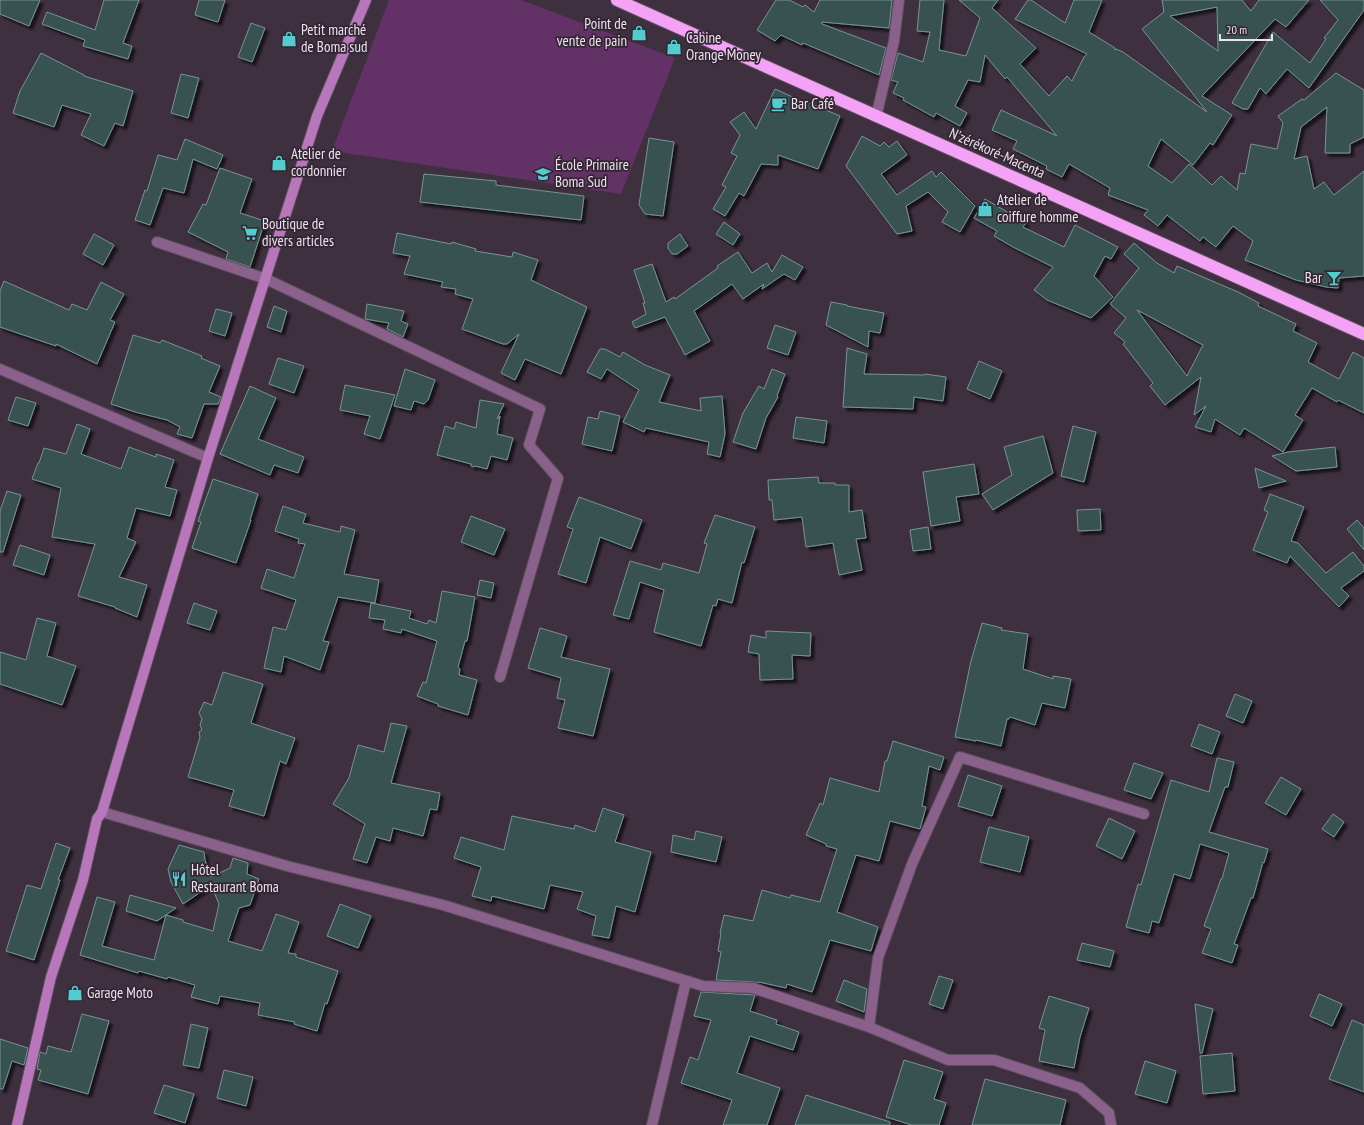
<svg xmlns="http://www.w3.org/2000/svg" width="1364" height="1125" viewBox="0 0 1364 1125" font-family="'PT Sans Narrow',sans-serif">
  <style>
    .green { fill: #623165 }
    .building { fill: #375151; stroke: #779493; fill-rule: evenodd; filter: url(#shadow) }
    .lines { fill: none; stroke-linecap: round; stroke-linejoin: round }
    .lane-casing { stroke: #5a4c5b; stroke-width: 12 }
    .street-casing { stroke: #5a4c5b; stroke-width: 12 }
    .secondary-casing { stroke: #5a4c5b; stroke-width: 12 }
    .highway-casing { stroke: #5a4c5b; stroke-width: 14 }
    .lane { stroke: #8a618b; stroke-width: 10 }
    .street { stroke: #8a618b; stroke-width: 10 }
    .secondary { stroke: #b977bb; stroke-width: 10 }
    .highway { stroke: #f3a2f5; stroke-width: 12 }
    .labels { text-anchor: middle; stroke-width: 3.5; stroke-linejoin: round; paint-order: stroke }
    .poi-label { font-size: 15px; fill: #ece2ec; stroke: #342634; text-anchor: start }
    .street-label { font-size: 15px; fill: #ece2ec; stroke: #342634 }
  </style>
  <defs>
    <filter id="shadow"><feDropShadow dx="3.5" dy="3.5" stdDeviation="1" flood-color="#0009"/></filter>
  </defs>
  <rect width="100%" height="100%" fill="#3e303f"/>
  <!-- green -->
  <polygon class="green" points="389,0 521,0 675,58 621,194 332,151"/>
  <!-- building -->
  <g class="building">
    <polygon points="0,0 40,0 29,26 0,14"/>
    <polygon points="104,0 139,0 123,43 132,46 128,59 83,46 85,40 42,24 47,12 95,30"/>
    <polygon points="199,0 225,0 218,22 195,15"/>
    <polygon points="776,0 789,0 803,7 805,5 814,12 820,0 892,0 889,28 822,22 822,24 886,48 879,75 803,43 802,45 781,35 775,41 757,30"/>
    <path d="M920 0H944L939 50 966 56 980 18 959 0H998L992 8 1036 48 1020 64 1049 96 1067 76 1072 81 1084 57 1087 54 1015 19 1028 0H1031L1065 23 1074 0H1102L1089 32 1115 48V50L1116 49 1123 52 1207 112 1142 29 1164 12 1162 0H1242L1251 11 1259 0H1309L1286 27 1275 19 1202 96 1232 115 1213 145 1210 143 1193 165 1161 139 1148 166 1172 183 1189 164 1212 185 1221 176 1237 190 1240 173 1245 174 1251 144 1277 149 1283 123 1278 116 1302 99 1304 100 1336 73 1364 90V137L1350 144V153H1325L1327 107 1301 127 1294 159 1307 156 1314 189 1324 182 1334 195 1364 171V276L1339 278 1338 288 1326 287 1296 280 1245 260 1253 241 1233 226 1216 247 1203 237 1200 241 1167 215 1158 226 1144 215 1148 210 1108 195 1110 188 1069 164 1062 177 1046 169 1047 166 1013 149 1017 141 992 130 1001 110 1057 136 1007 77 1005 79 985 55 980 82 968 80 955 106 967 113 960 126 936 113 934 117 903 100 904 98 893 93 898 82 891 80 898 53 923 62 930 32 917 31ZM1217 7 1218 51 1170 16Z"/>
    <polygon points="1320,0 1364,0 1364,10 1309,88 1287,69 1266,94 1260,88 1248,109 1243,109 1232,103 1273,32 1310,63 1326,39 1324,38 1338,20"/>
    <polygon points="251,23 265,28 252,62 238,57"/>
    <polygon points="41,53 84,75 84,76 133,91 123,126 115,123 104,146 81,135 91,114 62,105 54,127 13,113 20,91"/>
    <polygon points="181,74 199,78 188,118 171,113"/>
    <polygon points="775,89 806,103 807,102 840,116 818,169 778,155 778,165 761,164 744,196 739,193 725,216 713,209 726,187 722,185 737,156 731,153 740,135 730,122 744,112 756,129"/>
    <polygon points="862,136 880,146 884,142 889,147 897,141 907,155 881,174 897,195 932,171 936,177 941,172 975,206 960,232 942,222 948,212 928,192 906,206 912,231 897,234 846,166"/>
    <polygon points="649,138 674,142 663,216 645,214 639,205"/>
    <polygon points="185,139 223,155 217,169 193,159 184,193 163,188 150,225 135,220 145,190 147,191 158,155 177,160"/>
    <polygon points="220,168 252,179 240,213 265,221 250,267 226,259 228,252 188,232 203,204 206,205"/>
    <polygon points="424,174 496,181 496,185 584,196 581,220 420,202"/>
    <polygon points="985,199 1026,223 1023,227 1064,247 1075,225 1118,247 1111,259 1105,256 1094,276 1113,297 1091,318 1047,300 1034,290 1053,267 1013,247 994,236 997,231 974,218"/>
    <polygon points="724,222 740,234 733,245 716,234"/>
    <polygon points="397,233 451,244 452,242 476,249 475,251 512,257 513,252 538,260 531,280 587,307 561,374 525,359 515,380 501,373 519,334 507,344 503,344 462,329 473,299 455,294 456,289 441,287 443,282 404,274 410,256 393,253"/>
    <polygon points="94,234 114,245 103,265 83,254"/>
    <polygon points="680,234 688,246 677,254 672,254 668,248 668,243"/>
    <path d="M1134 243 1157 263 1174 273 1177 266 1238 292 1259 303 1258 306 1296 324 1293 331 1317 343 1308 362 1339 379 1353 352 1364 358V413L1338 400 1337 402 1312 388 1295 415 1303 420 1283 452 1244 428 1240 435 1215 419 1211 432 1195 427 1206 406 1194 415 1201 377 1165 405 1150 386 1153 383 1123 344 1125 342 1114 333 1126 318 1110 304 1139 268 1124 254ZM1137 310 1203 345 1187 376 1149 326Z"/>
    <polygon points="738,252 752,273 767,263 772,272 782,255 803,267 795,280 784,274 762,289 764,284 743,299 732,284 694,311 710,341 685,355 665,317 635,328 632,322 646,314 643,303 645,303 634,270 652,264 666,302 674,297 675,299 718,268 717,266"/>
    <polygon points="4,281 69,310 72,304 87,310 101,282 124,294 110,320 115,322 97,364 56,344 56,346 0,327 0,291"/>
    <polygon points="831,302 847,305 847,306 884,313 880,333 869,331 868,347 826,325"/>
    <polygon points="367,304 404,311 401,321 408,324 403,337 387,329 389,323 365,319"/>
    <polygon points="274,306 287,311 281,332 267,327"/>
    <polygon points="216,309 232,313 225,336 209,331"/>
    <polygon points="775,325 796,332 788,355 767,348"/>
    <polygon points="133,335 160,343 162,340 202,356 201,358 220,366 209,392 221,397 218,404 204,404 192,438 177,434 180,427 167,420 135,412 111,404"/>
    <polygon points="847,348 867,354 864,374 925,375 925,374 946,377 943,401 914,397 913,409 843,407"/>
    <polygon points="600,349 605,349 620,357 623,352 645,365 670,375 659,402 701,411 700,398 722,396 725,434 720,457 707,454 709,442 646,428 644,432 623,422 639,390 607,369 601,379 587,372"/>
    <polygon points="278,358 304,366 294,393 269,384"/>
    <polygon points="979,361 1002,371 990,399 967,389"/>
    <polygon points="405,369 435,380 428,400 424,404 414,401 411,410 394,406"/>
    <polygon points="772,369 785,374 777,396 778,397 766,418 756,449 733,442 743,413 759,386 764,389"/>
    <polygon points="345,385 395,395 380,439 364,434 370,416 340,410"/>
    <polygon points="250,386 276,398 258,439 304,457 298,473 274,465 270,475 220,454"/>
    <polygon points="16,397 36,403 28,426 8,420"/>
    <polygon points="480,400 504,404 497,419 500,416 497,434 513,438 507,460 491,456 487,469 475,466 474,467 471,466 471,464 437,455 445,426 454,429 456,422 476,428"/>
    <polygon points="600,411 620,416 612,451 582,444 588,417 598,419"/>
    <polygon points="796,417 827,421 824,443 793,438"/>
    <polygon points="77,424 90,429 81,454 121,469 129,447 156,457 156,454 174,460 165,487 177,490 170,516 136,508 127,538 136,542 119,577 147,585 137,617 115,608 115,607 78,596 95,544 52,537 61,488 32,479 38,463 39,463 44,448 66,454"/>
    <polygon points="1073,426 1096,432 1084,482 1061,476"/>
    <polygon points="1043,436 1053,473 993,510 982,494 1012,475 1004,447"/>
    <polygon points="1335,447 1337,467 1296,471 1272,456 1288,452"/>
    <polygon points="974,464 979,494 956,497 960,521 931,526 923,472"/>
    <polygon points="1255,468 1286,481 1259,488"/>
    <polygon points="818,477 819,483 835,483 835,485 849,485 849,512 862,510 866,538 856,539 862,570 839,575 833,543 806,547 802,517 774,520 772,500 769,500 768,480"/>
    <polygon points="213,479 258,494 250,520 251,520 236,563 192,548 201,522 198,521"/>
    <polygon points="7,491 21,495 3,552 0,552 0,511"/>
    <polygon points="1270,494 1304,507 1291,541 1298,543 1326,573 1353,552 1364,566 1364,571 1341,588 1349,596 1339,607 1290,556 1287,563 1253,550 1268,512 1264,510"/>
    <polygon points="579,497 642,520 631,549 600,537 586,583 558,574 573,529 567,527"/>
    <polygon points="283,506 306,514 303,523 340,532 341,526 355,530 344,574 379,580 375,603 338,597 323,641 329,642 320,670 284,656 281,672 264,668 273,627 286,630 296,600 261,588 267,569 294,578 305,544 298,543 299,539 275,531"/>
    <polygon points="1100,509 1101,530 1078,531 1077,510"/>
    <polygon points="715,515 755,527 744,563 742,562 732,603 718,599 716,606 713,605 701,646 654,632 664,590 640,582 629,619 613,615 630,561 661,570 663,563 699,573 707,544 704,543"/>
    <polygon points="471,516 505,529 494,555 461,542"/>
    <polygon points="1357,520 1364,528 1364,550 1347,529"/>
    <polygon points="928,527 931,549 913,551 910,530"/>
    <polygon points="20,545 50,555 44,575 13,565"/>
    <polygon points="480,580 494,583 491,598 477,595"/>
    <polygon points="442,591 475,597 467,641 465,641 458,667 460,669 459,675 477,680 468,715 438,706 438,704 417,696 423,682 426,683 437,641 402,629 401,633 383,629 385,620 369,618 371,603 411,611 409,618 427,624 429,620 436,623"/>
    <polygon points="194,603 217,611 210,630 187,623"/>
    <polygon points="37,618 56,623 47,656 76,666 62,705 0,684 0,652 26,660"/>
    <polygon points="982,623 1002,628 1001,630 1028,634 1023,669 1053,679 1053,676 1071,679 1065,708 1042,703 1035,725 1010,717 1009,719 1007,719 1001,746 976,740 976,741 955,737 971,661"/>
    <polygon points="540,628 567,636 561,657 610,669 593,736 558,728 565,700 557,698 561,678 528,668"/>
    <polygon points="766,631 811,633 810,656 792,655 793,679 760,680 759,654 748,652 751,635 766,638"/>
    <polygon points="223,672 263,684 251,723 295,738 286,764 280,761 264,816 229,806 234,790 188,777 200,737 199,732 202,730 200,725 202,719 199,713 204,702 212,705"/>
    <polygon points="1235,694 1252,701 1243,723 1226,716"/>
    <polygon points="391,723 407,726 391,783 440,793 437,810 430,809 423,836 393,828 390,841 376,837 367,863 353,859 365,824 333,804 349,778 358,745 384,752"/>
    <polygon points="1199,724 1220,732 1212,754 1191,746"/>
    <polygon points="893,741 944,757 940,770 929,766 922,806 926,807 920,829 890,821 879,861 856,855 837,912 878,927 871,951 830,940 812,992 787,984 786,988 759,982 758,983 753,982 716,980 721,952 718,951 721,933 720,933 724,915 753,921 762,890 790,898 791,895 820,902 837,849 826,846 826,844 806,835 820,803 823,805 830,778 879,792 885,761 887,761"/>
    <polygon points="1217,758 1234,762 1228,787 1225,787 1209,832 1268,849 1264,863 1263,862 1253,898 1251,898 1234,944 1238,945 1232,963 1202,953 1211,929 1204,926 1221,879 1222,879 1229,853 1200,844 1190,879 1174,874 1159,923 1152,921 1149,933 1126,927 1138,884 1141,885 1171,780 1209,792"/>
    <polygon points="1134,763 1163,773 1151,799 1124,790"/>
    <polygon points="968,775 1002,786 992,816 958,806"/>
    <polygon points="1281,777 1301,789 1286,815 1265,803"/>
    <polygon points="603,808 624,815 615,842 651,852 635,912 616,906 609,938 592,935 596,916 577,909 583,892 550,885 544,909 492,896 491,901 472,896 481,867 454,858 461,837 504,850 512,816 574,829 575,825 595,832"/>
    <polygon points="1333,814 1344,822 1334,837 1322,829"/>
    <polygon points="1109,818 1135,831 1122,859 1096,846"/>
    <polygon points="989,827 1029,837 1020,872 980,862"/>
    <polygon points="696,831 722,837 716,862 671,852 673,835 694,840"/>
    <polygon points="56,843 70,848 58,880 60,880 34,960 6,951 27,885 41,889"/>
    <polygon points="179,845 204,852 205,860 211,877 230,868 233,858 248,863 247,874 259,879 250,905 239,908 228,941 262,951 276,914 299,922 288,953 296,954 296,957 338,971 327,1004 325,1003 317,1031 294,1024 295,1022 258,1015 260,1003 220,996 218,1004 191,997 195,985 168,977 167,979 139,971 138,973 80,955 97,897 115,902 102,946 154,960 166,915 183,920 183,922 213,931 219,904 211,885 183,904 171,882 168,869"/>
    <polygon points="130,895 176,908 157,921 126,911"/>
    <polygon points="340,904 371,916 358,948 327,936"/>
    <polygon points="1082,943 1114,951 1110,967 1077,960"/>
    <polygon points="939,976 953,980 943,1009 929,1004"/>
    <polygon points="844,980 867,989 864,1012 836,1001"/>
    <polygon points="701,992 755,995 750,1011 777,1020 776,1024 799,1032 793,1050 750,1036 737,1073 780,1088 767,1125 723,1125 732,1100 681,1083 690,1057 698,1060 711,1020 694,1016"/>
    <polygon points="1319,994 1342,1004 1332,1026 1310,1016"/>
    <polygon points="1049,996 1089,1008 1080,1037 1074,1068 1039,1061 1045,1030 1039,1028"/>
    <polygon points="1195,1004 1213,1009 1202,1053 1200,1053"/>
    <polygon points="82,1014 109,1021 88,1094 38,1080 41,1070 37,1069 40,1052 46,1054 48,1046 71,1052"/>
    <polygon points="1352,1020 1364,1025 1364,1092 1329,1079"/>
    <polygon points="191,1024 208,1028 199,1068 183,1065"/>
    <polygon points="0,1039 28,1048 24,1065 12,1061 3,1089 0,1089"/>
    <polygon points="1232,1053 1235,1091 1203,1094 1200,1056"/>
    <polygon points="904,1060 943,1072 934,1099 946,1103 939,1125 912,1125 886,1117"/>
    <polygon points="1145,1061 1176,1071 1167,1103 1135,1094"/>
    <polygon points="224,1070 253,1077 246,1106 217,1098"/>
    <polygon points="985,1079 1066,1100 1060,1125 972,1125"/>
    <polygon points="164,1085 194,1094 185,1123 154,1113"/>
    <polygon points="806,1095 890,1122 890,1125 795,1125"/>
  </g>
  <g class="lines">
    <defs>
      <polyline id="lane" points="157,242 266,279"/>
      <g id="street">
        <polyline points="876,117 894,41 899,0"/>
        <polyline points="266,279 540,409 529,445 558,478 500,677"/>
        <polyline points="0,369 208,458"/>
        <polyline points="102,812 287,866 443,905 703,986 753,988 869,1027 948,1060 994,1060 1080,1088 1109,1113 1111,1125"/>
        <polyline points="869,1027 878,958 912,864 960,757 1144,814"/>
        <polyline points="652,1125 686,981"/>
      </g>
      <polyline id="secondary" points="17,1125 51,977 83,880 97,819 102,812 208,458 317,116 366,0"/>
      <polyline id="highway" points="617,0 1364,334"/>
    </defs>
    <!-- lane casing -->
    <use href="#lane" class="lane-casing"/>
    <!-- street casing -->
    <use href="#street" class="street-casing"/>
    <!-- secondary casing -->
    <use href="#secondary" class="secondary-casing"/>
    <!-- highway casing -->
    <use href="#highway" class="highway-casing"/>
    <!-- lane -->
    <use href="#lane" class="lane"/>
    <!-- street -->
    <use href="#street" class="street"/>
    <!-- secondary -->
    <use href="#secondary" class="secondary"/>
    <!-- highway -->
    <use href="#highway" class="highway"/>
  </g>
  <!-- icons -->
  <defs>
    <symbol id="shop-bare" viewBox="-9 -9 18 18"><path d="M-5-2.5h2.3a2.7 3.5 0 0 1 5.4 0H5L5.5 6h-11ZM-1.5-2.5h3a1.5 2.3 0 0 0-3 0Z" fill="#52cdce" stroke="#342634" stroke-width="2.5" paint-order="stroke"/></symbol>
    <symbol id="cafe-bare" viewBox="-9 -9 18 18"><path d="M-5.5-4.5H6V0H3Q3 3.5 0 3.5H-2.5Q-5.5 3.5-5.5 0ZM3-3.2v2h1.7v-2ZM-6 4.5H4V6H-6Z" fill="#52cdce" stroke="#342634" stroke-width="2.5" paint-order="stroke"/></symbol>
    <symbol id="school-bare" viewBox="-9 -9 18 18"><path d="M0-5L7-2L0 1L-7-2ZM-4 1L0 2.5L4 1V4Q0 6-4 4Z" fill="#52cdce" stroke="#342634" stroke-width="2.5" paint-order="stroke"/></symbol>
    <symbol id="supermarket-bare" viewBox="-9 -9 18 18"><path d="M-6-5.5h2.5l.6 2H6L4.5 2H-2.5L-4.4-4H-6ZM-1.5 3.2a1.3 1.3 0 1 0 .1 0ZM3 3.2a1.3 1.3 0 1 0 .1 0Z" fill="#52cdce" stroke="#342634" stroke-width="2.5" paint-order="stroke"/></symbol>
    <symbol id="bar-bare" viewBox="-9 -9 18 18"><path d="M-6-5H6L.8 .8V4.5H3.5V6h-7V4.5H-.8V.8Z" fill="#52cdce" stroke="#342634" stroke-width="2.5" paint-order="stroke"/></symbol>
    <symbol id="restaurant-bare" viewBox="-9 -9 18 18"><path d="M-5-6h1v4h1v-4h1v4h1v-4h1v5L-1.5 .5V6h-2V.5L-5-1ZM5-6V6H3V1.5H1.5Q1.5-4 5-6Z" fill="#52cdce" stroke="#342634" stroke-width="2.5" paint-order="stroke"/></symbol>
  </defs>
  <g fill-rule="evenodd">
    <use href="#shop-bare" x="628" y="22" width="22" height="22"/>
    <use href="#shop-bare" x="278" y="28" width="22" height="22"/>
    <use href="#shop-bare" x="663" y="36" width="22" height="22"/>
    <use href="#cafe-bare" x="768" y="93" width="22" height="22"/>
    <use href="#shop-bare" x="268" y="152" width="22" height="22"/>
    <use href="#school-bare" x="532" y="163" width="22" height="22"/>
    <use href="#shop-bare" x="974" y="198" width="22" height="22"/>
    <use href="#supermarket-bare" x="239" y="222" width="22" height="22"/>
    <use href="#bar-bare" x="1323" y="267" width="22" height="22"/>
    <use href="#restaurant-bare" x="168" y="868" width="22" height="22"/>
    <use href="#shop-bare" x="64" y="982" width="22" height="22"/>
  </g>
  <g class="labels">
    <!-- poi labels -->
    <g class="poi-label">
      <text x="627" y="29" text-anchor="end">Point de<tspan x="627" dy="17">vente de pain</tspan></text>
      <text x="301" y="35">Petit marché<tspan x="301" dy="17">de Boma sud</tspan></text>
      <text x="686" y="43">Cabine<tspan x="686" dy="17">Orange Money</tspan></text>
      <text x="791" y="109">Bar Café</text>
      <text x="291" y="159">Atelier de<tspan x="291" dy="17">cordonnier</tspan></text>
      <text x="555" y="170">École Primaire<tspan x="555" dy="17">Boma Sud</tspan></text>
      <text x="997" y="205">Atelier de<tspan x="997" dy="17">coiffure homme</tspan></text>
      <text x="262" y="229">Boutique de<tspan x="262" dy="17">divers articles</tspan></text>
      <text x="1322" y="283" text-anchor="end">Bar</text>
      <text x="191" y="875">Hôtel<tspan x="191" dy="17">Restaurant Boma</tspan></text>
      <text x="87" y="998">Garage Moto</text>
    </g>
    <!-- street labels -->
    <g class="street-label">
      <text transform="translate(997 153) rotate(24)" y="5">N'zérékoré-Macenta</text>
    </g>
  </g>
  <!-- scale -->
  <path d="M1220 34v6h52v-6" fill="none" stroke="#ece2ec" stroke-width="2"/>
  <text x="1226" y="34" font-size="12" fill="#ece2ec" stroke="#342634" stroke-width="3" paint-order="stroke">20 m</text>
</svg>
